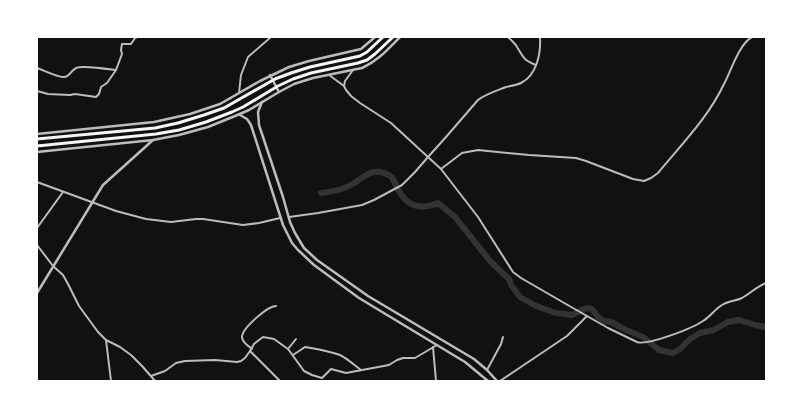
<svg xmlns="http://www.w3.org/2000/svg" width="803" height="418" viewBox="0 0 803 418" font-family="'Fira Sans',sans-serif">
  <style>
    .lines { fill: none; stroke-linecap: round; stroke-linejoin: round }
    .river { stroke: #333; stroke-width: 6 }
    .minor { stroke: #bcbcbc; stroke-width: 2 }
    .tertiary { stroke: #bcbcbc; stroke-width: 2.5 }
    .trunk { stroke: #f5f5f5; stroke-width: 3 }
  </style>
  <rect width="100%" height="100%" fill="#111"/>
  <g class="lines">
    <!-- river -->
    <path class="river" d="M321 193C331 192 342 190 351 185 362 179 370 168 384 173 395 176 393 182 399 191 408 207 421 210 438 203L455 217 490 261 509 279 511 285 520 297 536 306 556 313 572 315 584 309 587 308 592 309 598 317 604 321 611 322 624 329 643 337 659 350 673 353 680 349 690 339 700 333 714 330 728 322 733 321 739 320 755 325 766 327"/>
    <!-- minor -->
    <g class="minor">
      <path d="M508 37C511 40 515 43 517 47 524 58 523 60 536 65"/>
      <path d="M37 68C43 70 59 78 64 77 70 77 71 70 76 68 82 65 108 69 115 70"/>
      <path d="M329 75 344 86 346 90 351 96 360 103 391 123 441 169 478 217 513 272 521 278 566 304 608 328 637 342C647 346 693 328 703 321 710 317 715 309 722 305 728 301 736 301 742 298 751 293 756 287 766 283"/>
      <polyline points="344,86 345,81 353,70"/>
      <polyline points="37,91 48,94 70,95 75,94 96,97 99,94 101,87 107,83 116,70 122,54 121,50 122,44 131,44 135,38 137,37"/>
      <polyline points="239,93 241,75 248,57 271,37"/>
      <path d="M441 169 462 153 478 150 529 155 576 158 586 161 633 179 644 181 651 178 658 173C681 145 708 118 724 84 731 71 739 44 752 37"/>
      <polyline points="37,182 116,211 146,219 171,222 196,219 203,219 243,225 259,223 280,218"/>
      <path d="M289 217 318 213 362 205 374 200 402 185 415 172 428 157 446 137 478 100C486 94 496 91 506 87 511 86 517 85 521 83 537 75 541 53 540 37"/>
      <polyline points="37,228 63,192"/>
      <polyline points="37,245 53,266 63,275 68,284 79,306 98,332 106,340 120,347 131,355 143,367 155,381"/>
      <polyline points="106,340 111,381"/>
      <polyline points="433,347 436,381"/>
      <path d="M252 349C248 346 242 342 242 337 242 328 268 306 276 306"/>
      <polyline points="288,349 296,339"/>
      <polyline points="250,351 280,381"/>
      <path d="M293 355 305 347C316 349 329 351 340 355 348 359 354 365 361 370"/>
      <polyline points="487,370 501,344 503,337"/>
      <polyline points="151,376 165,371 176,363 185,361 215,360 237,362 241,361 245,358 250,351 254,344 259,340 263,337 274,339 288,349 304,371 312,375 322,378 331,369 346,373 389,365 397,360 403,358 415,358 437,345"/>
      <polyline points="500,381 567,336 587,316"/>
    </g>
    <!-- tertiary -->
    <g class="tertiary">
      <polyline points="270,75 279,92"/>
      <polyline points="262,102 258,112 259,125 283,197 290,222 295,233 304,248 317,260 368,296 474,359 487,370 497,381"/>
      <polyline points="240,115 247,119 251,125 283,225 292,243 298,250 314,265 359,298 465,362 488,381"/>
      <polyline points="37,134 154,122 190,114 220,104 260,81 289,67 309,61 361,49 375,37"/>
      <path d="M37 152 153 140 179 135 208 127 235 116 249 110 279 92 294 84 313 78 362 68C378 61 388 49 400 37"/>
      <polyline points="37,293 103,185 153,140"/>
    </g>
    <!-- trunk -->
    <g class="trunk">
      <polyline points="37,139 155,128 178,123 204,115 224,108 275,79 291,73 310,67 360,56 367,52 383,37"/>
      <polyline points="37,146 156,134 179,130 206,122 232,112 243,107 278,86 293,79 311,73 358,63 367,60 375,54 393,37"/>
    </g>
  </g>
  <!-- border -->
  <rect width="803" height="418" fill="none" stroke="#ffffff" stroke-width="76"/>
</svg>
